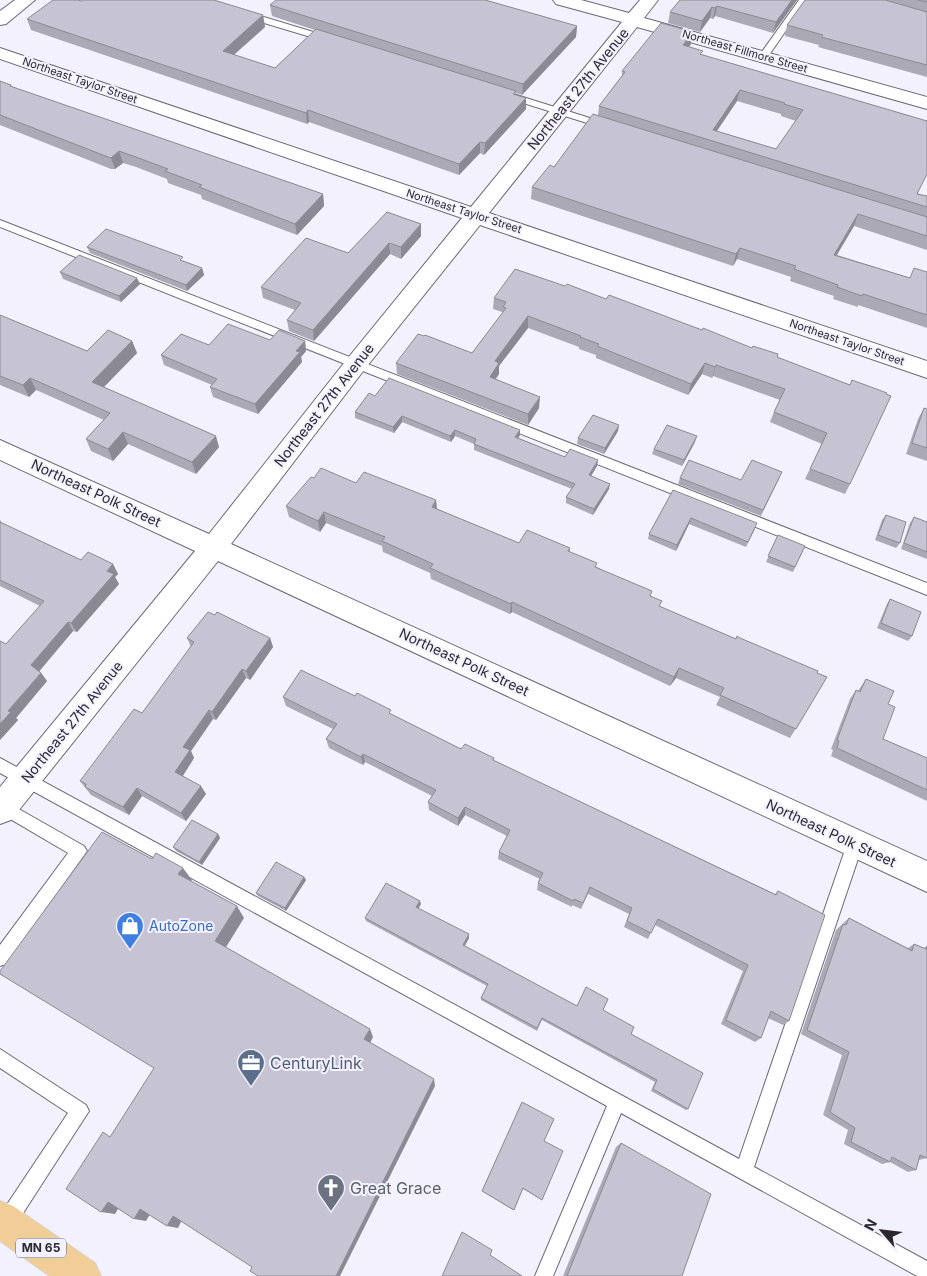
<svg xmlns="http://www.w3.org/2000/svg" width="927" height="1276" viewBox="0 0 927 1276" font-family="Inter,sans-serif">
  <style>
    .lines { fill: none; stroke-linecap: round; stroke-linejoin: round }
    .service-casing { stroke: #6c6975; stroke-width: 2 }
    .minor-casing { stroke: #6c6975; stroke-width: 2 }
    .primary-casing { stroke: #d5d4d5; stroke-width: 2 }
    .service { fill: #fff; fill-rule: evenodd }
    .minor { fill: #fff; fill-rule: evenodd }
    .primary { fill: #f1ce97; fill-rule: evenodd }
    .wall { fill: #aaa9b5; fill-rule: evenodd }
    .shaded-wall { fill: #8b8993 }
    .building { fill: #c6c4d2; stroke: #8b8993; fill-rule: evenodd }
    .labels { text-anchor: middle; stroke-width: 4; stroke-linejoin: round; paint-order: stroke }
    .far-street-label { font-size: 11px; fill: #2b292f; stroke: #f4f1ff }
    .shield { fill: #f4f1ff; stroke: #67656d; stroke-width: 1 }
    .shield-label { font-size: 12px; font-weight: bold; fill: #2b292f }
    .street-label { font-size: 14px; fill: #2b292f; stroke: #f4f1ff }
    .shop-label { font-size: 14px; fill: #366cbe; stroke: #f4f1ff; text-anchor: start }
    .near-service-label { font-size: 16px; fill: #4e5e75; stroke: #f4f1ff; text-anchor: start }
    .near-worship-label { font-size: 16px; fill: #5b616d; stroke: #f4f1ff; text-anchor: start }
  </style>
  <rect width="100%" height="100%" fill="#f4f1ff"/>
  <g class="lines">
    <defs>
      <g id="service">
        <polygon points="799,0 807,0 767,58 761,58 759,56"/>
        <polygon points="247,12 330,37 332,39 330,41 324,41 244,17 244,13"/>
        <polygon points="510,93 609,124 611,126 609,128 603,128 507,98 507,94"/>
        <polygon points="0,220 927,583 927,595 0,227"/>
        <polygon points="0,758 739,1159 847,844 850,839 855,837 860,839 863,844 754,1167 927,1261 927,1276 917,1276 621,1113 553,1276 535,1276 607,1106 0,773"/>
        <polygon points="3,800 84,846 87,851 6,964 0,966 0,945 68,853 0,813 0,801"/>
        <polygon points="0,1049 86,1105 89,1111 7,1238 0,1240 0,1215 68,1113 0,1068"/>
      </g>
      <g id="minor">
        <polygon points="15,0 35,0 6,24 0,25 0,11"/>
        <polygon points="553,0 581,0 629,13 640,0 658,0 644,18 927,97 927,109 637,27 489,213 927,361 927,378 480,225 364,370 231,544 927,861 927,892 218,561 11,820 0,824 0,787 195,551 0,460 0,440 209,534 348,358 462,218 0,59 0,48 471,207 622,22 556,4"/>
      </g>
      <polygon id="primary" points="0,1201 13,1206 95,1263 101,1276 50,1276 0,1241"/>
    </defs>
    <!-- service casing -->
    <use href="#service" class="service-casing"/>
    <!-- minor casing -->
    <use href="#minor" class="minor-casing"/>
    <!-- primary casing -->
    <use href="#primary" class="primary-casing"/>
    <!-- service -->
    <use href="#service" class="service"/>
    <!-- minor -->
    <use href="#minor" class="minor"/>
    <!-- primary -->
    <use href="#primary" class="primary"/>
  </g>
  <!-- wall -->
  <g class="wall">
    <polygon points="680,0 797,0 773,33 715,16 713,19 710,18 700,32 668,23 670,12"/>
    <polygon points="805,0 927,0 927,77 818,47 819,45 785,36 787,25"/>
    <polygon points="81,1 263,15 265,27 234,55 275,68 315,30 272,16 270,5 577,26 576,37 522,95 516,93 516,95 526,98 526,109 484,155 480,153 459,175 309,122 307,124 31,30 27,19"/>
    <path d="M691 44 689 47 702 55 927 121 918 194 927 196V250L854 226 837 255 910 278 927 272V328L858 305V307L833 299 834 296 790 281 791 277 737 259 733 266 531 199 532 187 554 167 598 115 599 106 622 76V71ZM737 101 781 114V116L796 121 776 149 717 131Z"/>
    <polygon points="0,81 11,85 12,87 323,194 324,206 297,235 202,199 201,195 168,183 167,179 136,167 123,163 115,169 111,169 0,125"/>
    <polygon points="421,224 421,236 401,259 390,254 314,341 289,331 287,320 295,310 263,298 261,287 348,253"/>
    <polygon points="87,247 184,261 202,268 204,275 187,291 90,253"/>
    <polygon points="60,272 140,284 121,302 63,279"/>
    <polygon points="565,286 702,330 850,385 850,484 845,494 805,479 822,444 770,422 774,412 780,400 713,376 712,378 702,374 688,395 596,358 596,355 579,349 579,347 528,328 499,366 499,374 496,379 539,408 528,425 397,374 396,363 472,353 502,314 502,312 493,309 494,298"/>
    <polygon points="0,315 87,351 132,341 137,353 104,387 219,447 196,474 128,444 113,461 91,451 86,439 104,420 36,390 29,397 0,385"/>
    <polygon points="270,340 305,341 306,351 301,357 302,362 258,414 213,397 210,387 212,385 164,365 161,355 209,345"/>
    <polygon points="375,396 520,430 520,435 518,438 565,457 598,460 597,466 591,476 609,489 593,515 566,503 566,497 572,489 474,450 474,444 455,436 451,442 402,422 394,433 355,418 355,412"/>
    <polygon points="924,408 927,409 927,461 906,454 918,419"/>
    <polygon points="618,431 604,454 577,444 578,438"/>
    <polygon points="695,442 682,466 652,454 654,449"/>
    <polygon points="780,477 761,516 678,484 680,478 741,480"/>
    <polygon points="314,478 356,483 436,500 437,509 519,543 570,548 570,552 651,597 660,607 827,677 790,738 716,705 720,697 676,678 670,686 512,612 510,614 431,579 430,573 383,552 382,546 326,523 320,532 289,517 286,506"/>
    <polygon points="673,490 755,529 746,547 689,524 676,551 648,539 649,534"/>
    <polygon points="886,515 900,543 896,548 875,540 882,520"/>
    <polygon points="914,517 927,522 927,559 901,549 910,523"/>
    <polygon points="0,520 2,523 81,560 113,564 118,574 115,577 119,584 77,632 73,631 39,671 41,673 47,681 16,718 18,720 0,740 0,641 6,644 40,606 0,586"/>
    <polygon points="778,535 805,546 793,572 766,562"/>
    <polygon points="890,599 912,636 908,641 877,628 887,604"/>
    <polygon points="215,615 270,638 273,647 250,680 246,678 216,720 213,719 191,751 194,758 183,776 206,794 186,821 142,796 129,815 91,795 80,781 142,713 191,647 187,638"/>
    <polygon points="866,679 888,704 883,739 927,758 927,801 831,756 833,750 831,749 850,699 856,690 858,691"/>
    <polygon points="283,697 392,715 461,749 494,758 494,761 775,894 778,891 789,1021 783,1025 768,1018 761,1038 755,1042 721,1024 743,971 655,925 648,939 624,927 629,914 588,894 581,909 572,905 572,907 537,890 538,883 540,879 498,859 499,852 507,836 465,815 458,826 429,810 428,802 432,796 365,762 363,765 329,748 326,739 333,729 286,706"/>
    <polygon points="218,834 220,838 202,865 176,851 173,847"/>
    <polygon points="304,877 306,880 286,911 258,896 256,893"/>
    <polygon points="421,904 418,908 469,938 465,946 577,1006 603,1010 631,1034 688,1109 686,1110 651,1091 655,1082 542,1020 537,1031 481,1000 481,998 487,986 366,921 365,918"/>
    <polygon points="849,918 908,948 914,944 924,948 927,946 927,1158 919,1160 916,1170 908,1172 890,1162 882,1164 844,1144 848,1130 823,1115 842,1055 801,1034 836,930"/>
    <polygon points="522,1102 544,1141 542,1200 523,1189 513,1210 482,1191"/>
    <polygon points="621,1143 682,1276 563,1276 616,1147"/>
  </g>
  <!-- shaded-wall -->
  <g class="shaded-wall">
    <polygon points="792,0 797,0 773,33 776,22"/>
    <polygon points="717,6 715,16 713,19 715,8"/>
    <polygon points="712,7 710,18 700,32 702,21"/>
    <polygon points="263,15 265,27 225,62 223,51"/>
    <polygon points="577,26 576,37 522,95 523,84"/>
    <polygon points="693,32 691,44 681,57 683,45"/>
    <polygon points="740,90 737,101 710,141 713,130"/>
    <polygon points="526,98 526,109 484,155 485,143"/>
    <polygon points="308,110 309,122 307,124 306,113"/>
    <polygon points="480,142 480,153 459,175 459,164"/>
    <polygon points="119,151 123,163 115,169 111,158"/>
    <polygon points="323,194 324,206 297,235 295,224"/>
    <polygon points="858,214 854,226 830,266 834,255"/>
    <polygon points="421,224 421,236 401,259 401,247"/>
    <polygon points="389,243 390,254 314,341 313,330"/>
    <polygon points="740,248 737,259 733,266 736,254"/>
    <polygon points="202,268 204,275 187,291 186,285"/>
    <polygon points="137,278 140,284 121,302 119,296"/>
    <polygon points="528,316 528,328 499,366 499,374 489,388 490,377 495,361"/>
    <polygon points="132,341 137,353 97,394 92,382"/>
    <polygon points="305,341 306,351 301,357 302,362 258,414 255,404 296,351"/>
    <polygon points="705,363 702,374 688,395 691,384"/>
    <polygon points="716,365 713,376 712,378 715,367"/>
    <polygon points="30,378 36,390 29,397 23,385"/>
    <polygon points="540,397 539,408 528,425 528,414"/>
    <polygon points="402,416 402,422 394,433 393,427"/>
    <polygon points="619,425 618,431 604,454 605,448"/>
    <polygon points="455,430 455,436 451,442 450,436"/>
    <polygon points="520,430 520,435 515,443 515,437"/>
    <polygon points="123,432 128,444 113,461 108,449"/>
    <polygon points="216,436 219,447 196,474 192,462"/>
    <polygon points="697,436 695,442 682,466 684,460"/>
    <polygon points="598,460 597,466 588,481 589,475"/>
    <polygon points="610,484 609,489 593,515 594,509"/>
    <polygon points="436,500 437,511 432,507"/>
    <polygon points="324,512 326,523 320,532 318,521"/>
    <polygon points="691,518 689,524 676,551 677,545"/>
    <polygon points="113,564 118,574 115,577 119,584 77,632 71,623 107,571"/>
    <polygon points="512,602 512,612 510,614 511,604"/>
    <polygon points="68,622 73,631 37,674 31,665"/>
    <polygon points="270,638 273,647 250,680 246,671"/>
    <polygon points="679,668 676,678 670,686 674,677"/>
    <polygon points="242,669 246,678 216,720 212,712"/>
    <polygon points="41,673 47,681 16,718 18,720 0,740 0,724 8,711"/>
    <polygon points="209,710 213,719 191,751 194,758 180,780 175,772 183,747"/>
    <polygon points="363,754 365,762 363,765 361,757"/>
    <polygon points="201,786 206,794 186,821 181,813"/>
    <polygon points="137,788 142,796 129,815 123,807"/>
    <polygon points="465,807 465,815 458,826 458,818"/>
    <polygon points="218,834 220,838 202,865 199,862"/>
    <polygon points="183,868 192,880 187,886 178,874"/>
    <polygon points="304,877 306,880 286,911 285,908"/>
    <polygon points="420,901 421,904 417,911 416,907"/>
    <polygon points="237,906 244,918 223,952 215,941"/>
    <polygon points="469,934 469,938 463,948 463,945"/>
    <polygon points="370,1029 373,1037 368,1047 364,1039"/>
    <polygon points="434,1079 435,1086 340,1276 336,1276"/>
    <polygon points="108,1202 121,1204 115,1214 101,1212"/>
    <polygon points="140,1209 152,1211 146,1221 134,1219"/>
    <polygon points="173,1216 183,1218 178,1228 167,1226"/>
  </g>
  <!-- building -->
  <g class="building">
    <polygon points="53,0 78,0 81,1 83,0 214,0 263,15 223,51 275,68 316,29 516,91 513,94 526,98 485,143 480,142 459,164 308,110 306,113 27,19"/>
    <polygon points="276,0 485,0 577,26 523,84 270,5"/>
    <polygon points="680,0 792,0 776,22 717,6 715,8 712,7 702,21 670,12"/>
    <polygon points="805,0 885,0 927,12 927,65 821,37 823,35 787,25"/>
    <polygon points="918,0 927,0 927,2"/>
    <path d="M661 23 693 32 683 45 703 51 700 54 703 55 927 121V174L917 194 927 196V207L599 106 625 72 622 71ZM740 90 785 103 784 104 803 110 776 149 713 130Z"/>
    <polygon points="0,81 11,85 10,86 323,194 295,224 199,187 202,185 165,171 168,169 133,156 119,151 111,158 108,157 0,115"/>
    <polygon points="593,114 927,217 927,236 858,214 834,255 910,278 914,268 927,272 927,315 863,294 862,296 837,287 838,285 794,269 796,266 740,248 736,254 532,187 550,165 554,167"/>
    <polygon points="387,212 421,224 401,247 389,243 313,330 287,320 301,303 261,287 306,238 348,253"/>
    <polygon points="106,229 183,257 180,260 202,268 186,285 87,247"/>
    <polygon points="79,255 137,278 119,296 60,272"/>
    <polygon points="515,269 565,286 567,284 606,299 609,295 702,330 703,328 752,348 753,346 778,354 777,357 850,385 852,380 887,393 886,394 891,396 850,484 810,469 827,433 774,412 785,389 716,365 715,367 705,363 691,384 597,346 599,344 580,337 581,336 528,316 495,361 499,363 490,377 540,397 528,414 396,363 418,334 424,336 425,335 472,353 506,308 503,307 506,302 494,298"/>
    <polygon points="0,315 87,351 108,330 132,341 92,382 216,436 192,462 123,432 108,449 86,439 110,413 30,378 23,385 0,376"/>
    <polygon points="228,324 270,340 279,330 305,341 296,351 300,352 255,404 210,387 217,379 161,355 181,334 209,345"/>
    <polygon points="389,378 520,430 515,437 565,457 570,449 598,460 589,475 610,484 594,509 566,497 575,484 474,444 476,439 455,430 450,436 402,416 393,427 355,412 369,393 375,396"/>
    <polygon points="924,408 927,409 927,448 912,443"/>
    <polygon points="593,415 619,425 605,448 578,438"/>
    <polygon points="667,425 697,436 684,460 654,449"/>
    <polygon points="689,460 741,480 752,460 782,472 763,510 680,478"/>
    <polygon points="321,468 356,483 364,472 436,500 432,507 519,543 527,530 570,548 568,551 597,563 595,567 652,591 650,596 662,601 659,606 736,639 737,636 740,638 818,671 817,673 827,677 796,729 720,695 724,688 679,668 674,677 512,602 511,604 430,568 433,564 382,541 385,537 324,512 318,521 286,506 311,477 314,478"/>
    <polygon points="673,490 757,523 748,542 691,518 677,545 649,534"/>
    <polygon points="886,515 906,522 900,543 878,535"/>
    <polygon points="914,517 927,522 927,552 904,543"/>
    <polygon points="0,522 81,560 88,552 113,564 107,571 114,574 71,623 68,622 31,665 41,673 8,711 11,712 0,724 0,641 6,644 44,601 0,580"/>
    <polygon points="778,535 805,546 795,567 768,556"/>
    <polygon points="890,599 921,612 912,636 881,623"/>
    <polygon points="208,612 215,615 217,612 270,638 246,671 242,669 212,712 209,710 183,747 190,750 175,772 201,786 181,813 137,788 123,807 85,787 86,784 80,781 134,709 142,713 194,642 187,638"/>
    <polygon points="301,670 355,696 357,693 391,710 389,713 461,749 465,744 494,758 493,760 776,895 778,891 825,915 789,1021 771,1011 761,1038 726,1020 748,965 658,919 651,933 627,921 632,908 590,887 583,903 574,899 573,901 538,883 543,873 499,852 510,830 465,807 458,818 428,802 436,790 363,754 361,757 326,739 337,724 283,697"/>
    <polygon points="866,679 894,691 888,704 895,707 883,739 927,758 927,790 837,748 839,741 837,740 856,690 860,692"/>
    <polygon points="192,820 218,834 199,862 173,847"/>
    <polygon points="102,832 152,859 156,853 183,868 178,874 237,906 215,941 370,1029 364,1039 434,1079 336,1276 258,1276 250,1271 252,1267 173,1216 167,1226 140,1209 134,1219 108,1202 101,1212 66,1189 103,1132 110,1137 154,1068 0,974 0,971"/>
    <polygon points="276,862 304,877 285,908 256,893"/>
    <polygon points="386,883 420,901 416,907 469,934 463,945 577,1006 586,987 608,999 603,1010 634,1027 631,1034 703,1073 688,1109 653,1089 657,1080 542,1018 537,1028 481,998 488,984 365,918"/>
    <polygon points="849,918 912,951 914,944 926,949 927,946 927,1158 920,1155 916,1170 892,1157 890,1162 851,1142 855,1128 830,1112 849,1052 807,1030 843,924 846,925"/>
    <polygon points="522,1102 554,1119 544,1141 563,1151 542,1200 523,1188 514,1210 482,1191"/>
    <polygon points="621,1143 711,1194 682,1276 567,1276"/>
    <polygon points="462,1232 492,1250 490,1255 522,1276 442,1276"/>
  </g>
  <!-- icons -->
  <defs>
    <symbol id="shop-pin" viewBox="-11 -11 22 30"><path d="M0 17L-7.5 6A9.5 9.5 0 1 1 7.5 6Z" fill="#3f7fe0" stroke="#f4f1ff"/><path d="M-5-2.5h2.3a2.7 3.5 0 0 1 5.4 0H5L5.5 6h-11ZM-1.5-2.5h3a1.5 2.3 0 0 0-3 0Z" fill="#fff"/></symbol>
    <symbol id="office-pin" viewBox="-11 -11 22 30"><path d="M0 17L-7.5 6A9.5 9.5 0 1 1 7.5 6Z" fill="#5c6f8a" stroke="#f4f1ff"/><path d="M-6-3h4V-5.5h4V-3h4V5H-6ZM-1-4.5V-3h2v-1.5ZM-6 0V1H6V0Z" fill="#fff"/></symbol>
    <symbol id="church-pin" viewBox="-11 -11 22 30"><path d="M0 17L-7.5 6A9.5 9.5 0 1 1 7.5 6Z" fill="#6b7280" stroke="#f4f1ff"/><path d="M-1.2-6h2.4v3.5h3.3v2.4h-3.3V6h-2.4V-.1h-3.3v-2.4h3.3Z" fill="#fff"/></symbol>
  </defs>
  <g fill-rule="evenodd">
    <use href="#shop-pin" x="114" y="910" width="32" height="43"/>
    <use href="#office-pin" x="235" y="1047" width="32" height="43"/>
    <use href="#church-pin" x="315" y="1172" width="32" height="43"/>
  </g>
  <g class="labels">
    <!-- far-street labels -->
    <g class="far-street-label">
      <text transform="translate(745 51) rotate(16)" y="4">Northeast Fillmore Street</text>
      <text transform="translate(80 80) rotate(19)" y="4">Northeast Taylor Street</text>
      <text transform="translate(464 211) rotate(18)" y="4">Northeast Taylor Street</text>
      <text transform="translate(847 342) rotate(19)" y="4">Northeast Taylor Street</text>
    </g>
    <!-- shield labels -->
    <rect class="shield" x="16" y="1238.5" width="50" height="19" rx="4"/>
    <g class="shield-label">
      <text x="41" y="1252">MN 65</text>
    </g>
    <!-- street labels -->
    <g class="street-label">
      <text transform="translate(578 89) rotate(-51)" y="5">Northeast 27th Avenue</text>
      <text transform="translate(324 405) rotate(-52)" y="5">Northeast 27th Avenue</text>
      <text transform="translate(96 493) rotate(25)" y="5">Northeast Polk Street</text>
      <text transform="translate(464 662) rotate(25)" y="5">Northeast Polk Street</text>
      <text transform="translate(72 722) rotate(-51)" y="5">Northeast 27th Avenue</text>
      <text transform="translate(831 833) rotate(25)" y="5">Northeast Polk Street</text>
    </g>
    <!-- shop labels -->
    <g class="shop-label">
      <text x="149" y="931">AutoZone</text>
    </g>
    <!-- near-service labels -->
    <g class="near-service-label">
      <text x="270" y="1069">CenturyLink</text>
    </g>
    <!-- near-worship labels -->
    <g class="near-worship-label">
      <text x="350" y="1194">Great Grace</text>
    </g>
  </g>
  <!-- north arrow -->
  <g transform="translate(882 1231) rotate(298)" stroke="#f4f1ff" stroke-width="4" paint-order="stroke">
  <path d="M0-4L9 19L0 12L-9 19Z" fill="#2b292f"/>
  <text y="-8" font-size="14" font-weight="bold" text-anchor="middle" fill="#2b292f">N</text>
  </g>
</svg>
